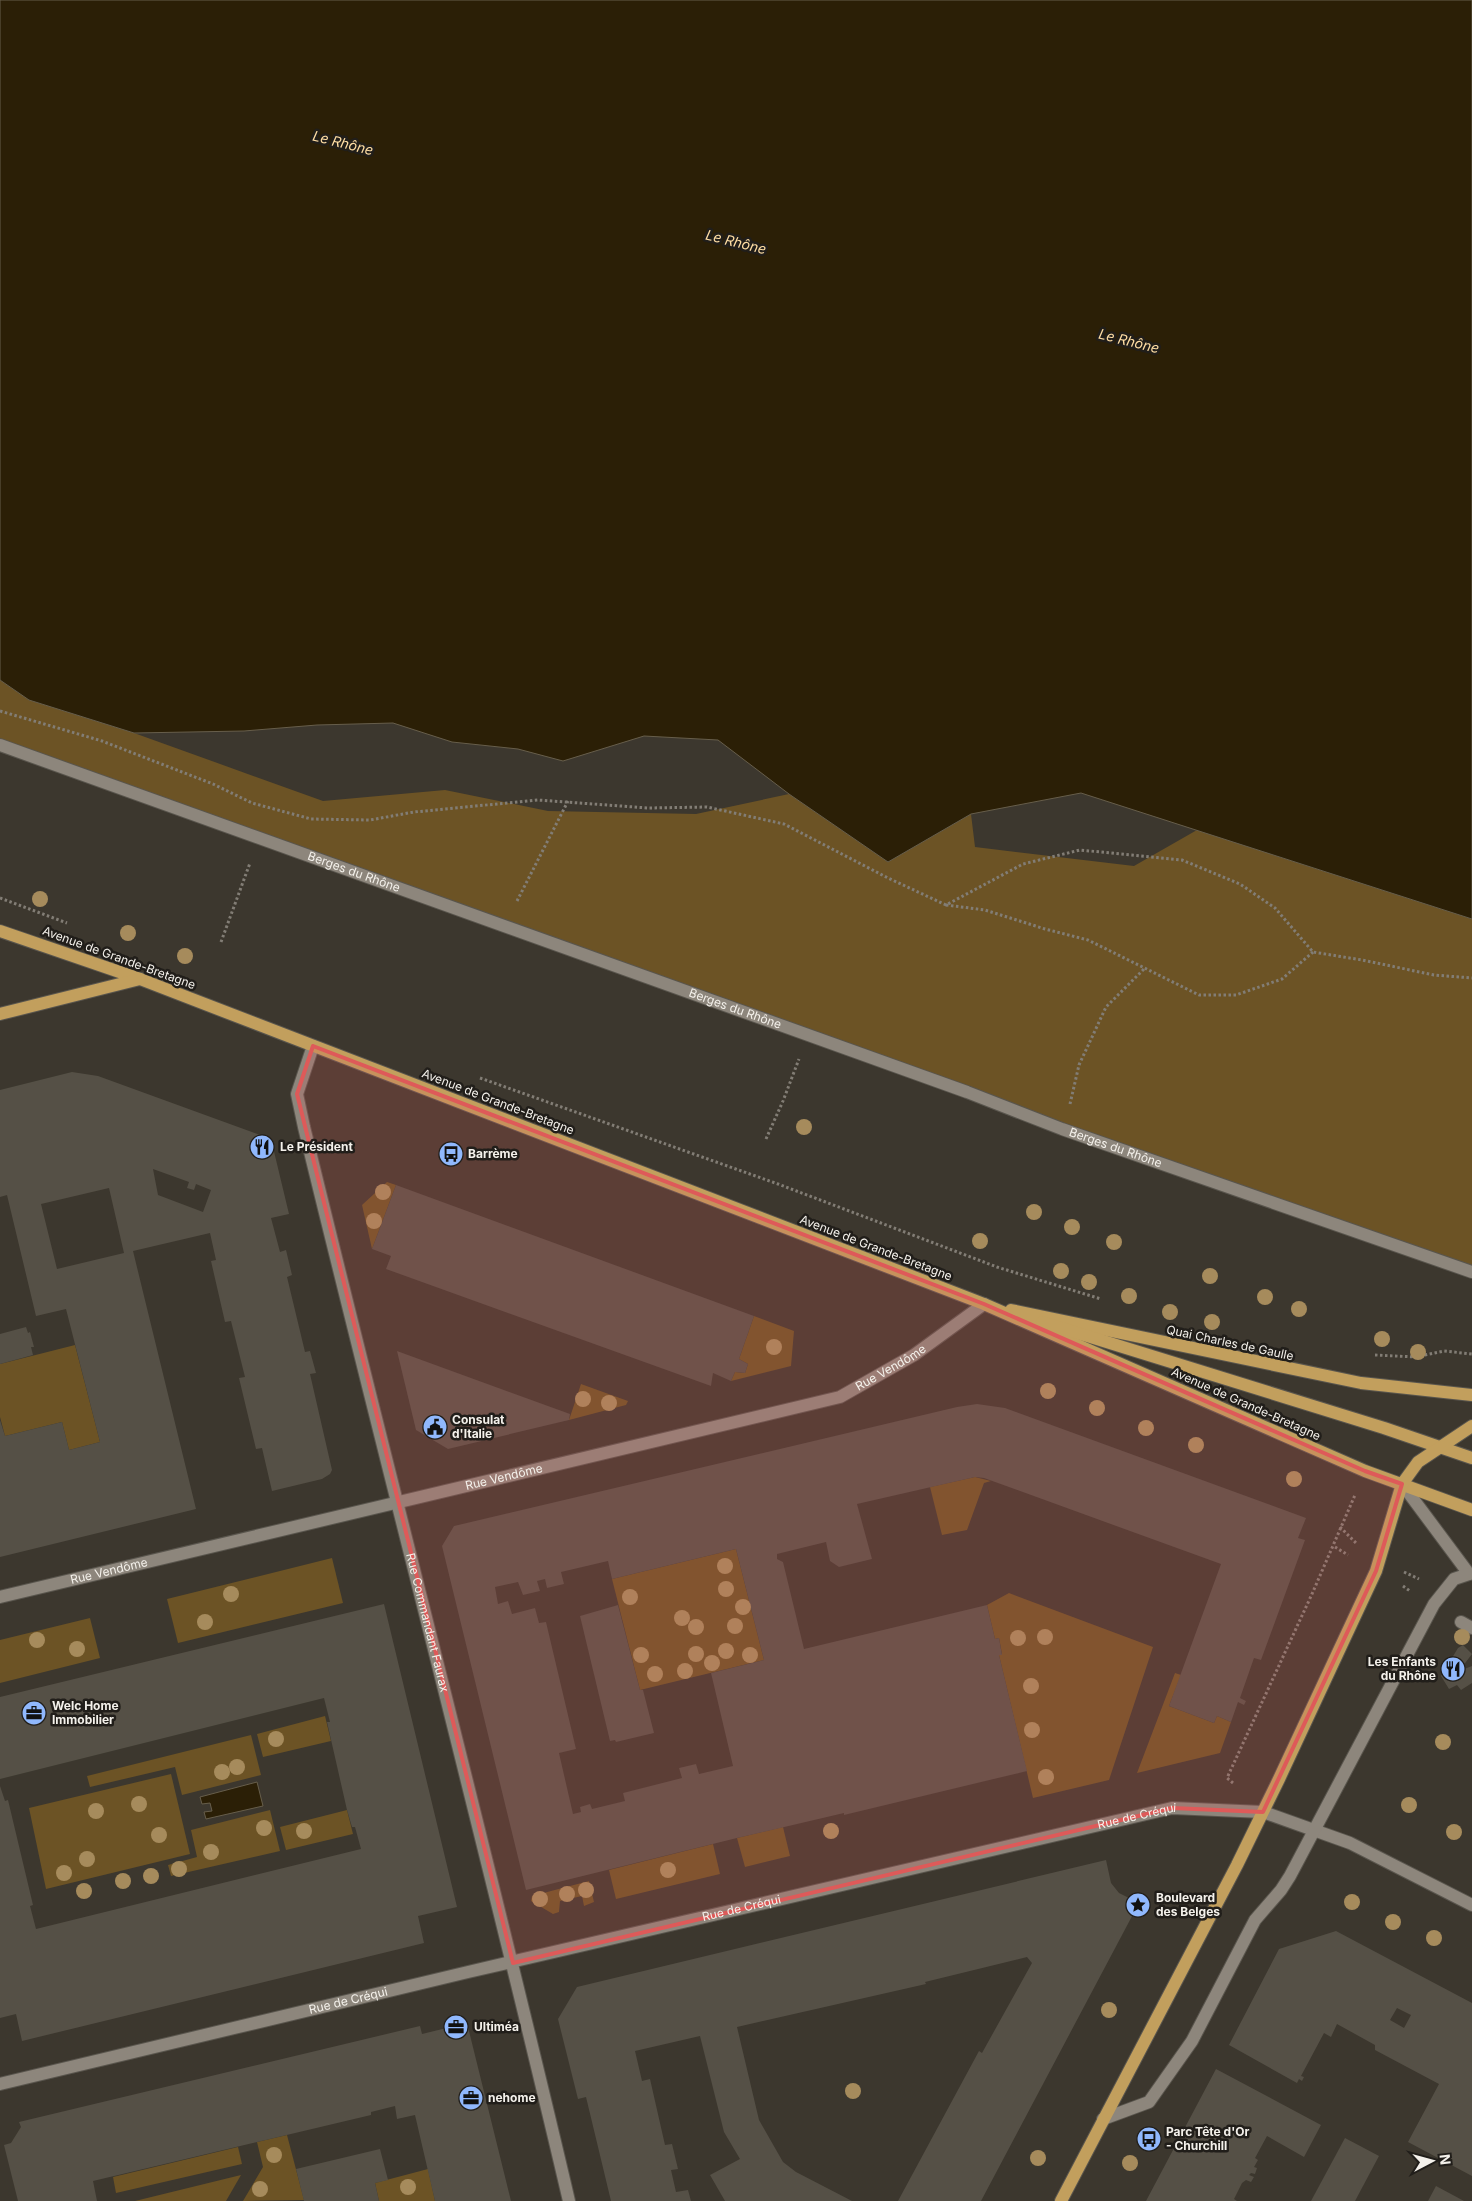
<svg xmlns="http://www.w3.org/2000/svg" width="1472" height="2201" viewBox="0 0 1472 2201" font-family="Inter,sans-serif">
  <style>
    .green { fill: #6c5325 }
    .water { fill: #2b1f06; stroke: #675e4b }
    .building { fill: #555046; fill-rule: evenodd }
    .lines { fill: none; stroke-linecap: round; stroke-linejoin: round }
    .minor-casing { stroke: #59554d; stroke-width: 14 }
    .major-casing { stroke: #59554d; stroke-width: 14 }
    .path { stroke: #827d75; stroke-width: 3; stroke-dasharray: 2.5 2.5; stroke-linecap: butt }
    .minor { stroke: #8d867c; stroke-width: 12 }
    .major { stroke: #c29f5d; stroke-width: 12 }
    .tree { fill: #a68b5c }
    .marked { fill: #de5a59; fill-opacity: 0.2; stroke: #de5a59; stroke-width: 4; stroke-linejoin: round }
    .labels { text-anchor: middle; stroke-width: 5; stroke-linejoin: round; paint-order: stroke }
    .street-label { font-size: 12px; fill: #f4f1eb; stroke: #211e1a }
    .poi-label { font-size: 12px; font-weight: bold; fill: #f4f1eb; stroke: #211e1a; text-anchor: start }
    .water-label { font-size: 14px; font-style: italic; fill: #fedda3; stroke: #211e1a }
  </style>
  <rect width="100%" height="100%" fill="#3c372e"/>
  <!-- green -->
  <g class="green">
    <polygon points="0,680 29,700 134,733 323,801 445,790 548,811 696,814 789,794 888,862 971,814 975,847 1134,866 1197,830 1472,919 1472,1272 0,745"/>
    <polygon points="387,1182 396,1185 372,1249 362,1205"/>
    <polygon points="754,1316 794,1331 791,1366 731,1381 735,1372 745,1373 748,1364 739,1359"/>
    <polygon points="75,1345 100,1442 69,1450 62,1422 5,1436 0,1417 0,1364"/>
    <polygon points="581,1384 628,1401 626,1405 569,1420"/>
    <polygon points="975,1477 991,1481 984,1483 967,1530 942,1535 930,1487"/>
    <polygon points="736,1549 764,1660 640,1690 612,1579"/>
    <polygon points="332,1558 343,1603 178,1643 167,1599"/>
    <polygon points="1009,1593 1153,1647 1109,1780 1033,1798 999,1655 1002,1654 999,1638 995,1639 987,1605"/>
    <polygon points="90,1618 100,1658 0,1683 0,1640"/>
    <polygon points="1175,1673 1181,1675 1169,1706 1214,1723 1217,1716 1231,1722 1220,1753 1137,1773"/>
    <polygon points="325,1716 331,1741 263,1757 257,1734"/>
    <polygon points="251,1735 261,1775 182,1795 175,1767 90,1787 87,1776"/>
    <polygon points="171,1774 190,1854 46,1889 29,1808"/>
    <polygon points="270,1810 280,1851 171,1876 168,1865 197,1857 191,1830"/>
    <polygon points="347,1810 353,1834 286,1850 280,1827"/>
    <polygon points="783,1827 790,1856 745,1867 737,1838"/>
    <polygon points="713,1844 720,1874 616,1899 609,1870"/>
    <polygon points="589,1881 594,1902 584,1906 582,1896 560,1901 559,1912 553,1914 531,1901 532,1896"/>
    <polygon points="287,2135 304,2200 243,2201 263,2167 257,2142"/>
    <polygon points="238,2147 242,2164 116,2193 113,2177"/>
    <polygon points="428,2169 435,2201 379,2201 375,2183"/>
    <polygon points="241,2175 226,2201 135,2201"/>
  </g>
  <!-- water -->
  <g class="water">
    <polygon points="0,0 1472,0 1472,919 1081,793 971,814 888,862 789,794 718,740 644,736 563,761 518,749 452,742 393,723 317,725 244,731 134,733 29,700 0,680"/>
    <polygon points="257,1782 263,1806 206,1819 204,1812 212,1811 210,1803 202,1804 200,1797"/>
  </g>
  <!-- building -->
  <g class="building">
    <path d="M72 1072 98 1076 271 1139 289 1214 271 1218 280 1252 286 1250 292 1275 287 1277 305 1352 310 1351 316 1373 310 1374 332 1470 330 1474 322 1479 272 1491 262 1448 256 1449 239 1378 245 1377 231 1321 225 1322 211 1261 216 1260 210 1233 133 1251 196 1509 0 1557V1420L5 1436 62 1422 69 1450 100 1442 66 1309 36 1316 7 1195 0 1197V1090ZM153 1169 189 1182 187 1188 194 1190 196 1184 211 1190 203 1212 158 1195ZM109 1188 124 1253 57 1269 41 1204Z"/>
    <polygon points="396,1185 754,1316 739,1359 748,1364 745,1373 735,1372 731,1381 713,1373 711,1386 386,1269 391,1256 372,1249"/>
    <polygon points="26,1327 28,1333 30,1332 34,1347 31,1347 33,1355 0,1364 0,1334"/>
    <polygon points="397,1351 570,1414 569,1420 448,1449 416,1430"/>
    <path d="M977 1404 1005 1408 1306 1518 1298 1538 1305 1540 1261 1660 1254 1658 1240 1698 1246 1701 1244 1705 1238 1702 1231 1722 1217 1716 1214 1723 1169 1706 1221 1564 984 1478 975 1477 857 1504 872 1559 839 1567 830 1561 826 1542 777 1554V1559L783 1562 804 1649 987 1605 995 1639 999 1638 1002 1655H999L1027 1771 844 1815V1813L737 1838 526 1890 442 1546 454 1526 957 1407ZM736 1549 764 1660 711 1673 733 1766 699 1774 696 1764 679 1768 682 1778 623 1793 625 1801 592 1809 590 1804 580 1807 581 1812 573 1814 559 1753 576 1749 546 1622 539 1623 535 1608 512 1614 508 1601 498 1604 495 1587 518 1582 523 1595 540 1591 537 1581 545 1579 547 1588 564 1584 561 1572 608 1561 612 1579Z"/>
    <polygon points="384,1604 457,1907 418,1916 424,1943 22,2041 16,2014 0,2018 0,1786 5,1801 8,1800 33,1905 30,1906 36,1929 361,1849 355,1827 352,1827 347,1810 327,1722 330,1722 324,1698 0,1779 0,1697"/>
    <polygon points="618,1605 640,1690 643,1690 654,1733 616,1742 615,1740 610,1741 580,1616"/>
    <polygon points="1463,1645 1472,1654 1459,1671 1472,1666 1472,1683 1461,1690 1457,1685 1449,1689 1441,1676 1458,1648"/>
    <polygon points="1106,1860 1111,1883 1119,1893 1139,1903 981,2201 898,2201 979,2051 982,2053 1032,1963 1027,1957 925,1982 926,1984 737,2027 759,2120 783,2162 796,2172 852,2201 725,2201 710,2175 740,2159 724,2132 700,2036 635,2051 642,2081 650,2079 665,2145 672,2144 678,2169 671,2170 676,2192 688,2190 691,2201 611,2201 586,2097 578,2099 558,2019 577,1987"/>
    <path d="M1336 1931 1472 2003V2176L1408 2142 1439 2084 1375 2050V2045L1337 2024 1331 2037 1324 2033 1301 2076 1304 2077 1302 2081 1299 2079 1297 2083 1229 2045 1279 1949ZM1397 2008 1411 2015 1404 2028 1390 2020Z"/>
    <polygon points="467,2023 511,2201 435,2201 415,2115 397,2119 395,2106 371,2112 371,2115 93,2181 97,2201 18,2201 4,2145 11,2143 21,2127 19,2122 420,2026 422,2034"/>
    <polygon points="1216,2069 1321,2125 1304,2157 1267,2136 1255,2158 1258,2160 1254,2167 1257,2168 1255,2174 1251,2173 1249,2175 1254,2177 1251,2182 1246,2180 1242,2183 1234,2199 1237,2201 1146,2201"/>
    <polygon points="1345,2138 1379,2156 1355,2201 1311,2201"/>
    <polygon points="380,2149 388,2180 375,2183 379,2201 304,2201 296,2169"/>
    <polygon points="1436,2186 1464,2201 1428,2201"/>
  </g>
  <g class="lines">
    <defs>
      <g id="minor">
        <path id="s1" d="M0 745 967 1092 1062 1129 1472 1272"/>
        <path id="s2" d="M313 1046 297 1094 304 1127C391 1485 485 1842 569 2201"/>
        <polyline points="1402,1484 1469,1574"/>
        <path id="s3" d="M0 1597 840 1397 914 1355 984 1304"/>
        <polyline points="1461,1622 1472,1628"/>
        <path id="s4" d="M0 2084 468 1972 1172 1808 1263 1812 1350 1843 1472 1905"/>
        <polyline points="1103,2119 1149,2102 1192,2041 1255,1920 1281,1890 1290,1876 1434,1604 1454,1579 1469,1574"/>
      </g>
      <g id="major">
        <polyline points="0,931 140,979 984,1304 1365,1471 1472,1510"/>
        <polyline points="0,1014 140,979"/>
        <polyline points="1011,1310 1361,1383 1472,1395"/>
        <polyline points="1042,1322 1384,1428 1472,1458"/>
        <polyline points="1061,2201 1237,1865 1279,1779 1376,1571 1402,1484 1418,1462 1472,1426"/>
      </g>
    </defs>
    <!-- minor casing -->
    <use href="#minor" class="minor-casing"/>
    <!-- major casing -->
    <use href="#major" class="major-casing"/>
    <!-- path -->
    <g class="path">
      <polyline points="0,711 102,741 213,784 252,803 311,819 370,820 414,812 538,800 648,808 707,807 784,824 888,878 946,905 1023,864 1080,850 1182,860 1240,884 1275,908 1313,952 1362,960 1434,975 1472,978"/>
      <polyline points="0,898 67,923"/>
      <polyline points="517,901 568,801"/>
      <polyline points="946,905 985,910 1045,929 1088,940 1199,995 1236,995 1282,979 1313,952"/>
      <polyline points="221,942 250,863"/>
      <polyline points="480,1078 778,1184 997,1267 1101,1299"/>
      <polyline points="1070,1104 1079,1065 1106,1007 1145,968"/>
      <polyline points="766,1139 783,1101 799,1059"/>
      <polyline points="1375,1355 1415,1357 1444,1351 1472,1354"/>
      <polyline points="1340,1527 1356,1543"/>
      <polyline points="1335,1547 1348,1555"/>
      <polyline points="1404,1572 1419,1579"/>
      <polyline points="1403,1586 1410,1591"/>
      <polyline points="1233,1783 1227,1778 1312,1594 1355,1495"/>
    </g>
    <!-- minor -->
    <use href="#minor" class="minor"/>
    <!-- major -->
    <use href="#major" class="major"/>
  </g>
  <!-- trees -->
  <g class="tree">
    <circle cx="40" cy="899" r="8"/>
    <circle cx="128" cy="933" r="8"/>
    <circle cx="185" cy="956" r="8"/>
    <circle cx="804" cy="1127" r="8"/>
    <circle cx="383" cy="1192" r="8"/>
    <circle cx="1034" cy="1212" r="8"/>
    <circle cx="374" cy="1221" r="8"/>
    <circle cx="1072" cy="1227" r="8"/>
    <circle cx="980" cy="1241" r="8"/>
    <circle cx="1114" cy="1242" r="8"/>
    <circle cx="1061" cy="1271" r="8"/>
    <circle cx="1210" cy="1276" r="8"/>
    <circle cx="1089" cy="1282" r="8"/>
    <circle cx="1129" cy="1296" r="8"/>
    <circle cx="1265" cy="1297" r="8"/>
    <circle cx="1299" cy="1309" r="8"/>
    <circle cx="1170" cy="1312" r="8"/>
    <circle cx="1212" cy="1322" r="8"/>
    <circle cx="1382" cy="1339" r="8"/>
    <circle cx="774" cy="1347" r="8"/>
    <circle cx="1418" cy="1352" r="8"/>
    <circle cx="1048" cy="1391" r="8"/>
    <circle cx="583" cy="1399" r="8"/>
    <circle cx="609" cy="1403" r="8"/>
    <circle cx="1097" cy="1408" r="8"/>
    <circle cx="1146" cy="1428" r="8"/>
    <circle cx="1196" cy="1445" r="8"/>
    <circle cx="1294" cy="1479" r="8"/>
    <circle cx="725" cy="1566" r="8"/>
    <circle cx="726" cy="1589" r="8"/>
    <circle cx="231" cy="1594" r="8"/>
    <circle cx="630" cy="1597" r="8"/>
    <circle cx="743" cy="1607" r="8"/>
    <circle cx="682" cy="1618" r="8"/>
    <circle cx="205" cy="1622" r="8"/>
    <circle cx="735" cy="1626" r="8"/>
    <circle cx="696" cy="1627" r="8"/>
    <circle cx="1045" cy="1637" r="8"/>
    <circle cx="1462" cy="1637" r="8"/>
    <circle cx="1018" cy="1638" r="8"/>
    <circle cx="37" cy="1640" r="8"/>
    <circle cx="77" cy="1649" r="8"/>
    <circle cx="726" cy="1651" r="8"/>
    <circle cx="696" cy="1654" r="8"/>
    <circle cx="641" cy="1655" r="8"/>
    <circle cx="750" cy="1655" r="8"/>
    <circle cx="712" cy="1663" r="8"/>
    <circle cx="685" cy="1671" r="8"/>
    <circle cx="655" cy="1674" r="8"/>
    <circle cx="1031" cy="1686" r="8"/>
    <circle cx="1032" cy="1730" r="8"/>
    <circle cx="276" cy="1739" r="8"/>
    <circle cx="1443" cy="1742" r="8"/>
    <circle cx="237" cy="1767" r="8"/>
    <circle cx="222" cy="1772" r="8"/>
    <circle cx="1046" cy="1777" r="8"/>
    <circle cx="139" cy="1804" r="8"/>
    <circle cx="1409" cy="1805" r="8"/>
    <circle cx="96" cy="1811" r="8"/>
    <circle cx="264" cy="1828" r="8"/>
    <circle cx="304" cy="1831" r="8"/>
    <circle cx="831" cy="1831" r="8"/>
    <circle cx="1454" cy="1832" r="8"/>
    <circle cx="159" cy="1835" r="8"/>
    <circle cx="211" cy="1852" r="8"/>
    <circle cx="87" cy="1859" r="8"/>
    <circle cx="179" cy="1869" r="8"/>
    <circle cx="668" cy="1870" r="8"/>
    <circle cx="64" cy="1873" r="8"/>
    <circle cx="151" cy="1876" r="8"/>
    <circle cx="123" cy="1881" r="8"/>
    <circle cx="586" cy="1890" r="8"/>
    <circle cx="84" cy="1891" r="8"/>
    <circle cx="567" cy="1894" r="8"/>
    <circle cx="540" cy="1899" r="8"/>
    <circle cx="1352" cy="1902" r="8"/>
    <circle cx="1393" cy="1922" r="8"/>
    <circle cx="1434" cy="1938" r="8"/>
    <circle cx="1109" cy="2010" r="8"/>
    <circle cx="853" cy="2091" r="8"/>
    <circle cx="274" cy="2155" r="8"/>
    <circle cx="1038" cy="2158" r="8"/>
    <circle cx="1130" cy="2163" r="8"/>
    <circle cx="408" cy="2187" r="8"/>
    <circle cx="260" cy="2189" r="8"/>
  </g>
  <!-- marked area -->
  <path class="marked" d="M313 1046 984 1304 1365 1471 1402 1484 1376 1571 1263 1812 1172 1808 513 1963 297 1094Z"/>
  <!-- icons -->
  <defs>
    <symbol id="restaurant-disc" viewBox="-11 -11 22 22"><circle r="9.5" fill="#90b8fd" stroke="#211e1a"/><path d="M-5-6h1v4h1v-4h1v4h1v-4h1v5L-1.5 .5V6h-2V.5L-5-1ZM5-6V6H3V1.5H1.5Q1.5-4 5-6Z" fill="#111"/></symbol>
    <symbol id="bus-disc" viewBox="-11 -11 22 22"><circle r="9.5" fill="#90b8fd" stroke="#211e1a"/><path d="M-5-6H5V4H4V6H2V4H-2V6H-4V4H-5ZM-3.5-4V0h7V-4ZM-3.5 1.2v1.5H-2V1.2ZM2 1.2v1.5H3.5V1.2Z" fill="#111"/></symbol>
    <symbol id="civic-disc" viewBox="-11 -11 22 22"><circle r="9.5" fill="#90b8fd" stroke="#211e1a"/><path d="M-.6-6.5H3V-4.5H.6V-3L4-1V1h2V6H-6V1h2V-1L-.6-3ZM-1.2 2.5V6h2.4V2.5Z" fill="#111"/></symbol>
    <symbol id="office-disc" viewBox="-11 -11 22 22"><circle r="9.5" fill="#90b8fd" stroke="#211e1a"/><path d="M-6-3h4V-5.5h4V-3h4V5H-6ZM-1-4.5V-3h2v-1.5ZM-6 0V1H6V0Z" fill="#111"/></symbol>
    <symbol id="sight-disc" viewBox="-11 -11 22 22"><circle r="9.5" fill="#90b8fd" stroke="#211e1a"/><path d="M0-6L1.8-2.2L6-1.7L2.9 1.2L3.7 5.4L0 3.3L-3.7 5.4L-2.9 1.2L-6-1.7L-1.8-2.2Z" fill="#111"/></symbol>
  </defs>
  <g fill-rule="evenodd">
    <use href="#restaurant-disc" x="248" y="1133" width="28" height="28"/>
    <use href="#bus-disc" x="437" y="1140" width="28" height="28"/>
    <use href="#civic-disc" x="421" y="1413" width="28" height="28"/>
    <use href="#restaurant-disc" x="1439" y="1655" width="28" height="28"/>
    <use href="#office-disc" x="20" y="1699" width="28" height="28"/>
    <use href="#sight-disc" x="1124" y="1891" width="28" height="28"/>
    <use href="#office-disc" x="442" y="2013" width="28" height="28"/>
    <use href="#office-disc" x="457" y="2084" width="28" height="28"/>
    <use href="#bus-disc" x="1135" y="2125" width="28" height="28"/>
  </g>
  <g class="labels">
    <!-- street labels -->
    <g class="street-label">
      <text dy="4" stroke="none"><textPath href="#s1" startOffset="376">Berges du Rhône</textPath></text>
      <text transform="translate(119 958) rotate(20)" y="4">Avenue de Grande-Bretagne</text>
      <text dy="4" stroke="none"><textPath href="#s1" startOffset="781">Berges du Rhône</textPath></text>
      <text transform="translate(498 1102) rotate(21)" y="4">Avenue de Grande-Bretagne</text>
      <text dy="4" stroke="none"><textPath href="#s1" startOffset="1186">Berges du Rhône</textPath></text>
      <text transform="translate(876 1248) rotate(21)" y="4">Avenue de Grande-Bretagne</text>
      <text transform="translate(1230 1343) rotate(12)" y="4">Quai Charles de Gaulle</text>
      <text dy="4" stroke="none"><textPath href="#s3" startOffset="922">Rue Vendôme</textPath></text>
      <text transform="translate(1246 1404) rotate(24)" y="4">Avenue de Grande-Bretagne</text>
      <text dy="4" stroke="none"><textPath href="#s3" startOffset="518">Rue Vendôme</textPath></text>
      <text dy="4" stroke="none"><textPath href="#s3" startOffset="112">Rue Vendôme</textPath></text>
      <text dy="4" stroke="none"><textPath href="#s2" startOffset="595">Rue Commandant Faurax</textPath></text>
      <text dy="4" stroke="none"><textPath href="#s4" startOffset="1168">Rue de Créqui</textPath></text>
      <text dy="4" stroke="none"><textPath href="#s4" startOffset="762">Rue de Créqui</textPath></text>
      <text dy="4" stroke="none"><textPath href="#s4" startOffset="358">Rue de Créqui</textPath></text>
    </g>
    <!-- poi labels -->
    <g class="poi-label">
      <text x="280" y="1151">Le Président</text>
      <text x="468" y="1158">Barrème</text>
      <text x="452" y="1424">Consulat<tspan x="452" dy="14">d'Italie</tspan></text>
      <text x="1436" y="1666" text-anchor="end">Les Enfants<tspan x="1436" dy="14">du Rhône</tspan></text>
      <text x="52" y="1710">Welc Home<tspan x="52" dy="14">Immobilier</tspan></text>
      <text x="1156" y="1902">Boulevard<tspan x="1156" dy="14">des Belges</tspan></text>
      <text x="474" y="2031">Ultiméa</text>
      <text x="488" y="2102">nehome</text>
      <text x="1166" y="2136">Parc Tête d'Or<tspan x="1166" dy="14">- Churchill</tspan></text>
    </g>
    <!-- water labels -->
    <g class="water-label">
      <text transform="translate(343 143) rotate(14)" y="5">Le Rhône</text>
      <text transform="translate(736 242) rotate(14)" y="5">Le Rhône</text>
      <text transform="translate(1129 341) rotate(14)" y="5">Le Rhône</text>
    </g>
  </g>
  <!-- north arrow -->
  <g transform="translate(1432 2161) rotate(84)" stroke="#211e1a" stroke-width="4" paint-order="stroke">
  <path d="M0-4L9 19L0 12L-9 19Z" fill="#f4f1eb"/>
  <text y="-8" font-size="14" font-weight="bold" text-anchor="middle" fill="#f4f1eb">N</text>
  </g>
</svg>
